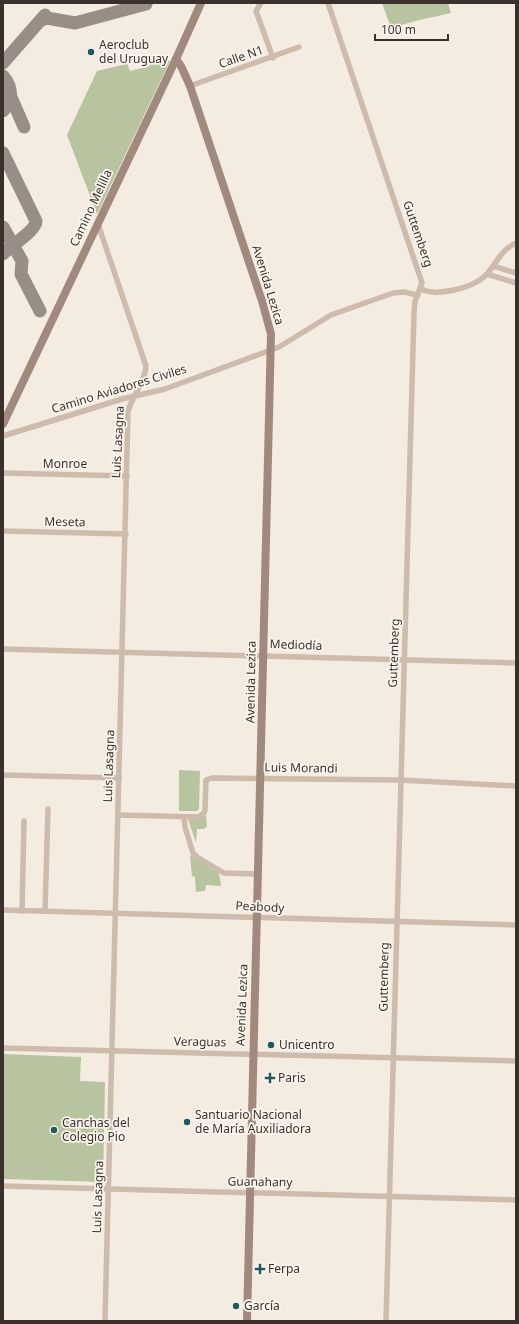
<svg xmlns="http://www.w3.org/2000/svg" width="519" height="1324" viewBox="0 0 519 1324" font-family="'Noto Sans',sans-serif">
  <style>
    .green { fill: #b8c4a0 }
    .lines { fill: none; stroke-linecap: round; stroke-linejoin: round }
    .taxiway { stroke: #988e86; stroke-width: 13 }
    .street { stroke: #cdbbac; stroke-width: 5.5 }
    .secondary { stroke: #a18a7d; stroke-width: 8 }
    .poi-dot { fill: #1f5a5e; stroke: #fbf5ee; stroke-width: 1.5 }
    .labels { text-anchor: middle; stroke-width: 3.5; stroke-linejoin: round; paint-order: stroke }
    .poi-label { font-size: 12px; fill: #3b302b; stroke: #fbf5ee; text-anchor: start }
    .street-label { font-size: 12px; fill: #3b302b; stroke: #fbf5ee }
  </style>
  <rect width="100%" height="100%" fill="#f4ebe1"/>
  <!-- green -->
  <g class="green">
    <polygon points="382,3 448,3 451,13 415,21 391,28"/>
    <polygon points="163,58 170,61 97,214 67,135 97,71 127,64 130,71 150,66 149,60"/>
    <polygon points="179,770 200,771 199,809 197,811 179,811"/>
    <polygon points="206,816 207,826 204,829 197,829 196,843 188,819"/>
    <polygon points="190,855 219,873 221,886 206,885 205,891 196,892 195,877 192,876"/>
    <polygon points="3,1054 81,1057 80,1081 105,1082 103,1182 3,1179"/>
  </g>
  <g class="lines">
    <!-- taxiway -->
    <g class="taxiway">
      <polyline points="41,20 47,18 75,23 146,4"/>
      <polyline points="3,63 45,15"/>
      <path d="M3 76C13 88 13 100 3 111"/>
      <polyline points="11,97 24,127"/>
      <path d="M3 153 36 221C36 231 11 245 3 254"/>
      <polyline points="3,227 22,261 21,274 40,311"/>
    </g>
    <!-- street -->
    <g class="street">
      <polyline points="261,3 256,11 273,58"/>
      <polyline points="328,3 422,283 415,301 414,313 386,1321"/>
      <polyline points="190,86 299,47"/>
      <path d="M98 224 146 366C145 382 133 395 128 411L105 1321"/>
      <polyline points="493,266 516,273"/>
      <polyline points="487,274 516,283"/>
      <path d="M421 289C437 297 472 288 485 276 496 265 500 250 516 243"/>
      <polyline points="3,436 122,399 165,389 279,347 331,315 393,293 404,292 418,295"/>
      <polyline points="3,473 127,476"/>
      <polyline points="3,531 126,534"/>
      <polyline points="3,649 516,663"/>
      <polyline points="3,775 119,778"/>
      <polyline points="118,815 199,817 204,813 205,810 206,780 212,778 400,780 516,786"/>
      <polyline points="184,817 185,827 193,853 197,857 224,873 257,874"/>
      <polyline points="3,910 516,925"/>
      <polyline points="22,911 24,821"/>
      <polyline points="45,911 48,809"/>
      <polyline points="3,1048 516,1061"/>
      <polyline points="3,1186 516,1200"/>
    </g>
    <!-- secondary -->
    <g class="secondary">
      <polyline points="176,59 181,66 190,86 262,301 271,334 247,1321"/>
      <polyline points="3,424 176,59 201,3"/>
    </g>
  </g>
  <!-- markers -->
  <g class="poi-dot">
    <circle cx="91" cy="52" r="4"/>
    <circle cx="271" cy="1045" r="4"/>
    <path d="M268 1072h4v4h4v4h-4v4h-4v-4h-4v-4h4z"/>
    <circle cx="187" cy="1122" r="4"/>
    <circle cx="54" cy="1130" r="4"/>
    <path d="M258 1263h4v4h4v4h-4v4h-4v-4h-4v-4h4z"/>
    <circle cx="236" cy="1306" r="4"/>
  </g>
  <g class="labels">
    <!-- poi labels -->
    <g class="poi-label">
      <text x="99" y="49">Aeroclub<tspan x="99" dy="14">del Uruguay</tspan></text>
      <text x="279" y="1049">Unicentro</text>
      <text x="278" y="1082">Paris</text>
      <text x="195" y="1119">Santuario Nacional<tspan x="195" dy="14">de María Auxiliadora</tspan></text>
      <text x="62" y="1127">Canchas del<tspan x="62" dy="14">Colegio Pio</tspan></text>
      <text x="268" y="1273">Ferpa</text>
      <text x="244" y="1310">García</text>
    </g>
    <!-- street labels -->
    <g class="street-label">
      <text transform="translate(241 57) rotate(-19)" y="4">Calle N1</text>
      <text transform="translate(91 208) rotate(-65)" y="4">Camino Melilla</text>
      <text transform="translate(418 234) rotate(71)" y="4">Guttemberg</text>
      <text transform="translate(268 285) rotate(73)" y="4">Avenida Lezica</text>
      <text transform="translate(119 389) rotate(-17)" y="4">Camino Aviadores Civiles</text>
      <text transform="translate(118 442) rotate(-87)" y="4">Luis Lasagna</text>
      <text x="65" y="468">Monroe</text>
      <text transform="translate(65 522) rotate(1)" y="4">Meseta</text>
      <text transform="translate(296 645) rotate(2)" y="4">Mediodía</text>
      <text transform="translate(394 653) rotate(-88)" y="4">Guttemberg</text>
      <text transform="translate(251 682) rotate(-89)" y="4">Avenida Lezica</text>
      <text transform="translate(109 766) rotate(-88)" y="4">Luis Lasagna</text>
      <text transform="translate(301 768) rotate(1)" y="4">Luis Morandi</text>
      <text transform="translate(260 907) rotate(3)" y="4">Peabody</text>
      <text transform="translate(384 977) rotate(-89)" y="4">Guttemberg</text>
      <text transform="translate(242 1005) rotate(-88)" y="4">Avenida Lezica</text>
      <text transform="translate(200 1042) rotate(1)" y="4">Veraguas</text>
      <text transform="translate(260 1182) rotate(1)" y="4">Guanahany</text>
      <text transform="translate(98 1197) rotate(-88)" y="4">Luis Lasagna</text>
    </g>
  </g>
  <!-- border -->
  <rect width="519" height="1324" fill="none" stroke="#3b302b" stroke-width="8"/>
  <!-- scale -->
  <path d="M375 34v6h73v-6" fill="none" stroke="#3b302b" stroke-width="2"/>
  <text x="381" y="34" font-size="12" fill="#3b302b" stroke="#fbf5ee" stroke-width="3" paint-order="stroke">100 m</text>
</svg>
